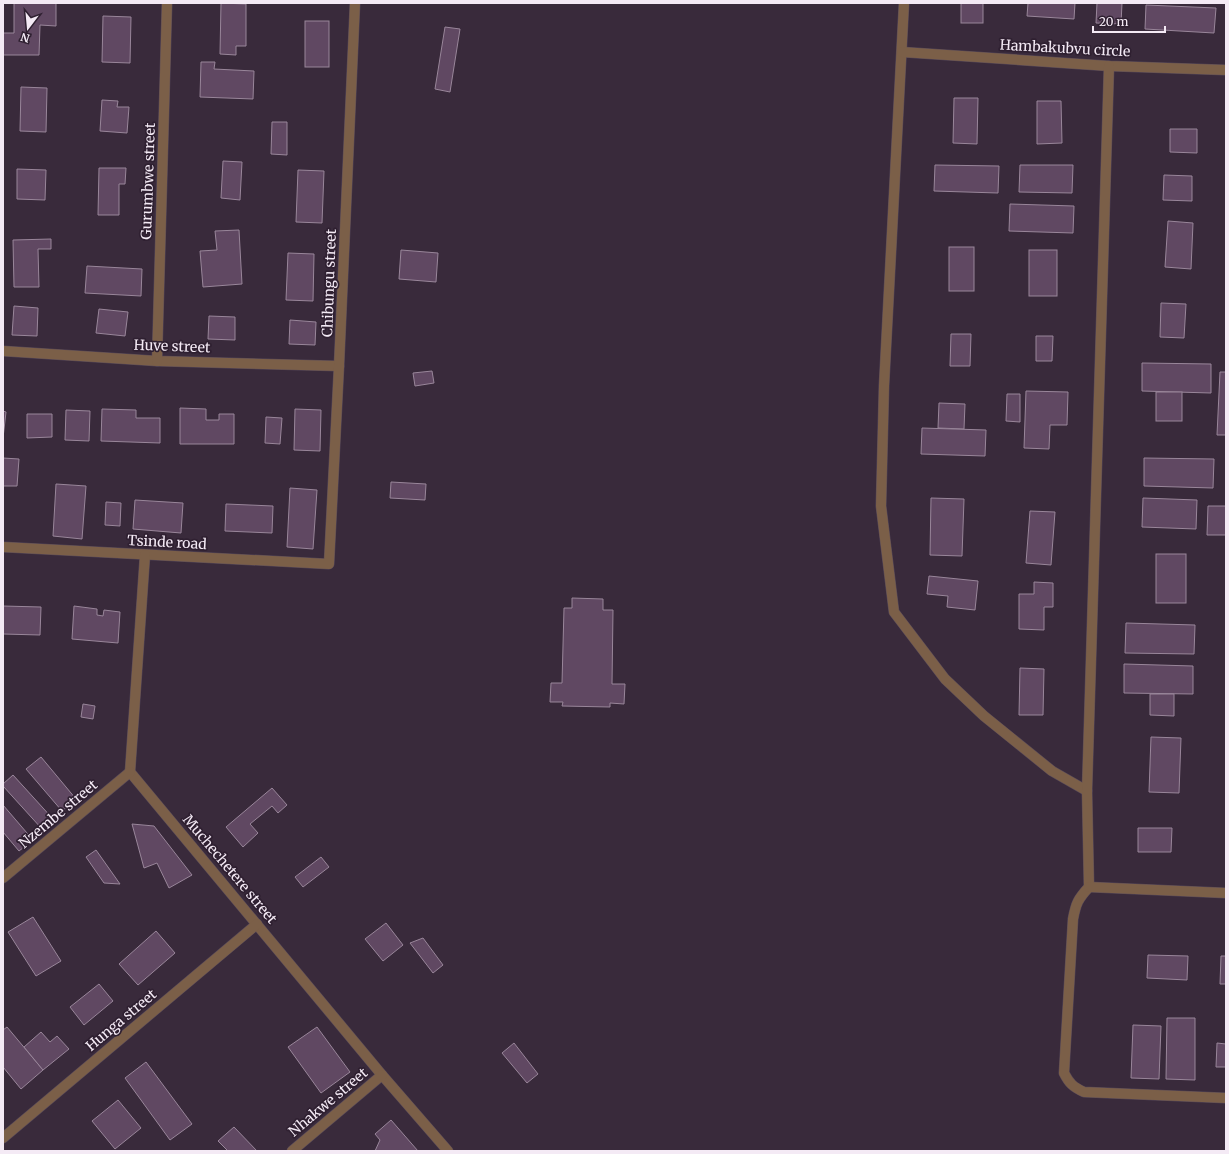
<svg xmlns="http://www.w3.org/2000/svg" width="1229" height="1154" viewBox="0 0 1229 1154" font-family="Merriweather,serif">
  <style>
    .building { fill: #604862; stroke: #99869a }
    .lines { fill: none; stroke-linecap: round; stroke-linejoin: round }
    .street-casing { stroke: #574959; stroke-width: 11 }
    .street { stroke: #7b5f48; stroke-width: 10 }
    .labels { text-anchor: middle; stroke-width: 3.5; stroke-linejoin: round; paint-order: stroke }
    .street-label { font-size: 14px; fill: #f4eaf5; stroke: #2f2031 }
  </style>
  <rect width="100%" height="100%" fill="#392a3b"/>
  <!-- building -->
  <g class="building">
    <polygon points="14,3 56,3 56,26 40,25 39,55 3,55 3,33 14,33"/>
    <polygon points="221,3 246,4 246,46 236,46 236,55 220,54"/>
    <rect x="961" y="3" width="22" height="20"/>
    <polygon points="1028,3 1075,3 1074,19 1027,16"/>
    <polygon points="1097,3 1122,3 1121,24 1096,23"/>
    <polygon points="1146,5 1216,8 1214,33 1145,29"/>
    <polygon points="103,16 131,17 130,63 102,62"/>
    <rect x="305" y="21" width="24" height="46"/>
    <polygon points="445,27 460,29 450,92 435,89"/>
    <polygon points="201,62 215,62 214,69 254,71 253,99 200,97"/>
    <polygon points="21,87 47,88 46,132 20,131"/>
    <polygon points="954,98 978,98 977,144 953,143"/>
    <polygon points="102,100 118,101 117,107 129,107 127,133 100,131"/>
    <polygon points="1037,101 1061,101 1062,143 1037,144"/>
    <polygon points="272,122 287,122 287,155 271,154"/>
    <polygon points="1170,129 1197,129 1197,153 1170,152"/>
    <polygon points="223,161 242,162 240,200 221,198"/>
    <polygon points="935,165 999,166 998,193 934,191"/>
    <polygon points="1020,165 1073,165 1072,193 1019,192"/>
    <polygon points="99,168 126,168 125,184 119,184 119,215 98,215"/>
    <polygon points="17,169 46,170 45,200 17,199"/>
    <polygon points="298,170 324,171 322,223 296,222"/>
    <polygon points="1164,175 1192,176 1192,201 1163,200"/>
    <polygon points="1010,204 1074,206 1073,233 1009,231"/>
    <polygon points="1168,221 1193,223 1191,269 1165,267"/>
    <polygon points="239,230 242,284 203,287 200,251 217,250 215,231"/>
    <polygon points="51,239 51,249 38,249 39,287 14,287 13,240"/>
    <rect x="949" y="247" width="25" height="44"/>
    <polygon points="401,250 438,253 436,282 399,279"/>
    <rect x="1029" y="250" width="28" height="46"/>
    <polygon points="288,253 314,254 313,301 286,300"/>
    <polygon points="87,266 142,269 141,296 85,293"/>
    <polygon points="1161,303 1186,304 1184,338 1160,337"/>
    <polygon points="14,306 38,308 37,336 12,335"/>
    <polygon points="99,309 128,312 125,336 96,333"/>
    <polygon points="209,316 235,317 235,340 208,339"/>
    <polygon points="290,320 316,322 315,345 289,344"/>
    <polygon points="951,334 971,334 970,366 950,366"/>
    <polygon points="1036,336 1053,336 1052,361 1036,361"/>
    <polygon points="1142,363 1211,364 1211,393 1142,391"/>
    <polygon points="432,371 434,383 415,386 413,373"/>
    <polygon points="1220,372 1226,372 1226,435 1217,435"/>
    <polygon points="1026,391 1068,392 1067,425 1050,425 1049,449 1024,448"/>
    <rect x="1156" y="392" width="26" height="29"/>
    <polygon points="1007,394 1020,394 1020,422 1006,421"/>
    <polygon points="939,403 965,404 964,429 938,428"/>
    <polygon points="180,408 206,409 206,420 219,420 219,414 234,414 234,444 180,444"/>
    <polygon points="102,409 136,410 136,418 160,418 160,443 101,441"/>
    <polygon points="295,409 321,410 320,451 294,450"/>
    <polygon points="66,410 90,411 89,441 65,440"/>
    <polygon points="3,411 6,412 3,438"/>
    <polygon points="27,414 52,414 52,437 27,438"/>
    <polygon points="266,417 282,418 280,444 265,443"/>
    <polygon points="922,428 986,430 985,456 921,454"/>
    <polygon points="3,458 19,459 17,486 3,486"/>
    <polygon points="1144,458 1214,459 1213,488 1144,486"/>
    <polygon points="391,482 426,484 425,500 390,498"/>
    <polygon points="56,484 86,486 82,539 53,536"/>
    <polygon points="290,488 317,490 313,549 287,547"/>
    <polygon points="931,498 964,499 962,556 930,555"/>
    <polygon points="1143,498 1197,500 1196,529 1142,527"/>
    <polygon points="135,500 183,503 181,533 133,529"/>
    <polygon points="106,502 121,503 120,526 105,525"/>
    <polygon points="226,504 273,506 272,533 225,531"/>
    <polygon points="1208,506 1226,506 1226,535 1207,535"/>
    <polygon points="1030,511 1055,512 1051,565 1026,563"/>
    <rect x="1156" y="554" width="30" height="49"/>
    <polygon points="929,576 978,581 975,610 947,607 948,596 927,594"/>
    <polygon points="1034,582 1053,583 1053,607 1044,607 1044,630 1019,629 1019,594 1034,594"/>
    <polygon points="572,598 603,599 603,610 613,610 612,684 625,684 624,704 610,703 610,707 562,706 563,702 550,702 551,683 562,683 564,608 572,608"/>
    <polygon points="3,606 41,607 40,635 3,634"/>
    <polygon points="74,606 97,609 97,615 103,616 104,610 120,612 118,643 72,639"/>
    <polygon points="1126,623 1195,625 1194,654 1125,653"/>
    <polygon points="1124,664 1193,666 1193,694 1124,693"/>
    <polygon points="1020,668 1044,669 1043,715 1019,715"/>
    <polygon points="1150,694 1174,694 1174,716 1150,715"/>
    <polygon points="83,704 95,706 93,719 81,717"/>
    <polygon points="1151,737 1181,738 1179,793 1149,792"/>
    <polygon points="41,757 76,799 62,811 26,769"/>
    <polygon points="13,775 53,819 42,829 3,786 3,784"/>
    <polygon points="272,788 287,805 278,813 272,806 250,824 258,833 243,847 226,827"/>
    <polygon points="3,805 33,840 19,851 3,832"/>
    <polygon points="132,824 154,826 192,875 169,888 157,863 144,868"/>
    <polygon points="1138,828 1172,828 1171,852 1138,852"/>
    <polygon points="96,850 120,884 104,883 86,857"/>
    <polygon points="321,857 329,867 303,887 295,877"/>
    <polygon points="33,917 61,961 36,976 8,932"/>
    <polygon points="386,923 403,945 383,961 365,939"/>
    <polygon points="156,931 175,953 138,985 119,964"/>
    <polygon points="423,938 443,965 433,973 410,943"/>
    <polygon points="1148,955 1188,956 1187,980 1147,978"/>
    <polygon points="1221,956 1226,956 1226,984 1220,984"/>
    <polygon points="99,984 113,1001 84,1025 70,1007"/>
    <polygon points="1167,1018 1195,1018 1195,1080 1166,1079"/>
    <polygon points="1133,1025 1161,1026 1159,1079 1131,1078"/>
    <polygon points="7,1027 43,1070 21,1089 3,1067 3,1030"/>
    <polygon points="317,1027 350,1072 321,1093 288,1047"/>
    <polygon points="41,1032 50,1042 57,1036 69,1049 43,1070 24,1047"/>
    <polygon points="514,1043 538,1074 527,1083 502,1053"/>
    <polygon points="1217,1043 1226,1044 1226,1067 1216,1067"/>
    <polygon points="146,1062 192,1124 170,1140 125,1078"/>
    <polygon points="118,1100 141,1128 115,1149 92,1121"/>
    <polygon points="391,1120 418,1151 375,1151 380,1140 375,1134"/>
    <polygon points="234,1127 257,1151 228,1151 218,1141"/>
  </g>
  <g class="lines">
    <defs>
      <g id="street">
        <polyline points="904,3 884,386 881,506 894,612 945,679 984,716 1052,771 1087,791"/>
        <polyline points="902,52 1109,66 1226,70"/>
        <path d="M1109 66 1087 791 1089 887C1078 899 1076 903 1073 919L1064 1073C1069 1083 1073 1087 1084 1092L1226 1098"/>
        <polyline points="3,351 157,361 339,366"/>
        <polyline points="157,361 167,3"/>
        <polyline points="3,547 329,564 339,366 355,3"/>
        <polyline points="145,555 130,772 382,1075 448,1151"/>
        <polyline points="3,878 130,772"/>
        <polyline points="1089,887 1226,893"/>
        <polyline points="3,1138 257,924"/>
        <polyline points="292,1151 382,1075"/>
      </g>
    </defs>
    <!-- street casing -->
    <use href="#street" class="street-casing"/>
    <!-- street -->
    <use href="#street" class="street"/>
  </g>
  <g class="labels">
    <!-- street labels -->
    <g class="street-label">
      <text transform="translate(1065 48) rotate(3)" y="5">Hambakubvu circle</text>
      <text transform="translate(148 181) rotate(-88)" y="5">Gurumbwe street</text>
      <text transform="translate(329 283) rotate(-88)" y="5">Chibungu street</text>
      <text transform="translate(172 346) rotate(2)" y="5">Huve street</text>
      <text transform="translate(167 542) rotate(3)" y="5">Tsinde road</text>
      <text transform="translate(58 814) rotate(-40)" y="5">Nzembe street</text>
      <text transform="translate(230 869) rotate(50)" y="5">Muchechetere street</text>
      <text transform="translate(121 1020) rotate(-40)" y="5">Hunga street</text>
      <text transform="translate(328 1102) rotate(-40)" y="5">Nhakwe street</text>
    </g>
  </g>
  <!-- border -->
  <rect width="1229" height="1154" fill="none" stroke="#f4eaf5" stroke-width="8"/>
  <!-- north arrow -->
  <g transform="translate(28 28) rotate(196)" stroke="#2f2031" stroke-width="3" paint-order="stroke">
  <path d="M0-3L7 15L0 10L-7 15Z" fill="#f4eaf5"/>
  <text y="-6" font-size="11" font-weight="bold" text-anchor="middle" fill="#f4eaf5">N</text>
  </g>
  <!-- scale -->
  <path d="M1093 26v6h72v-6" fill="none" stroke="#f4eaf5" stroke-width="2"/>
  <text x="1099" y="26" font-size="12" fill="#f4eaf5" stroke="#2f2031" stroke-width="3" paint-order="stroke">20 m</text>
</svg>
